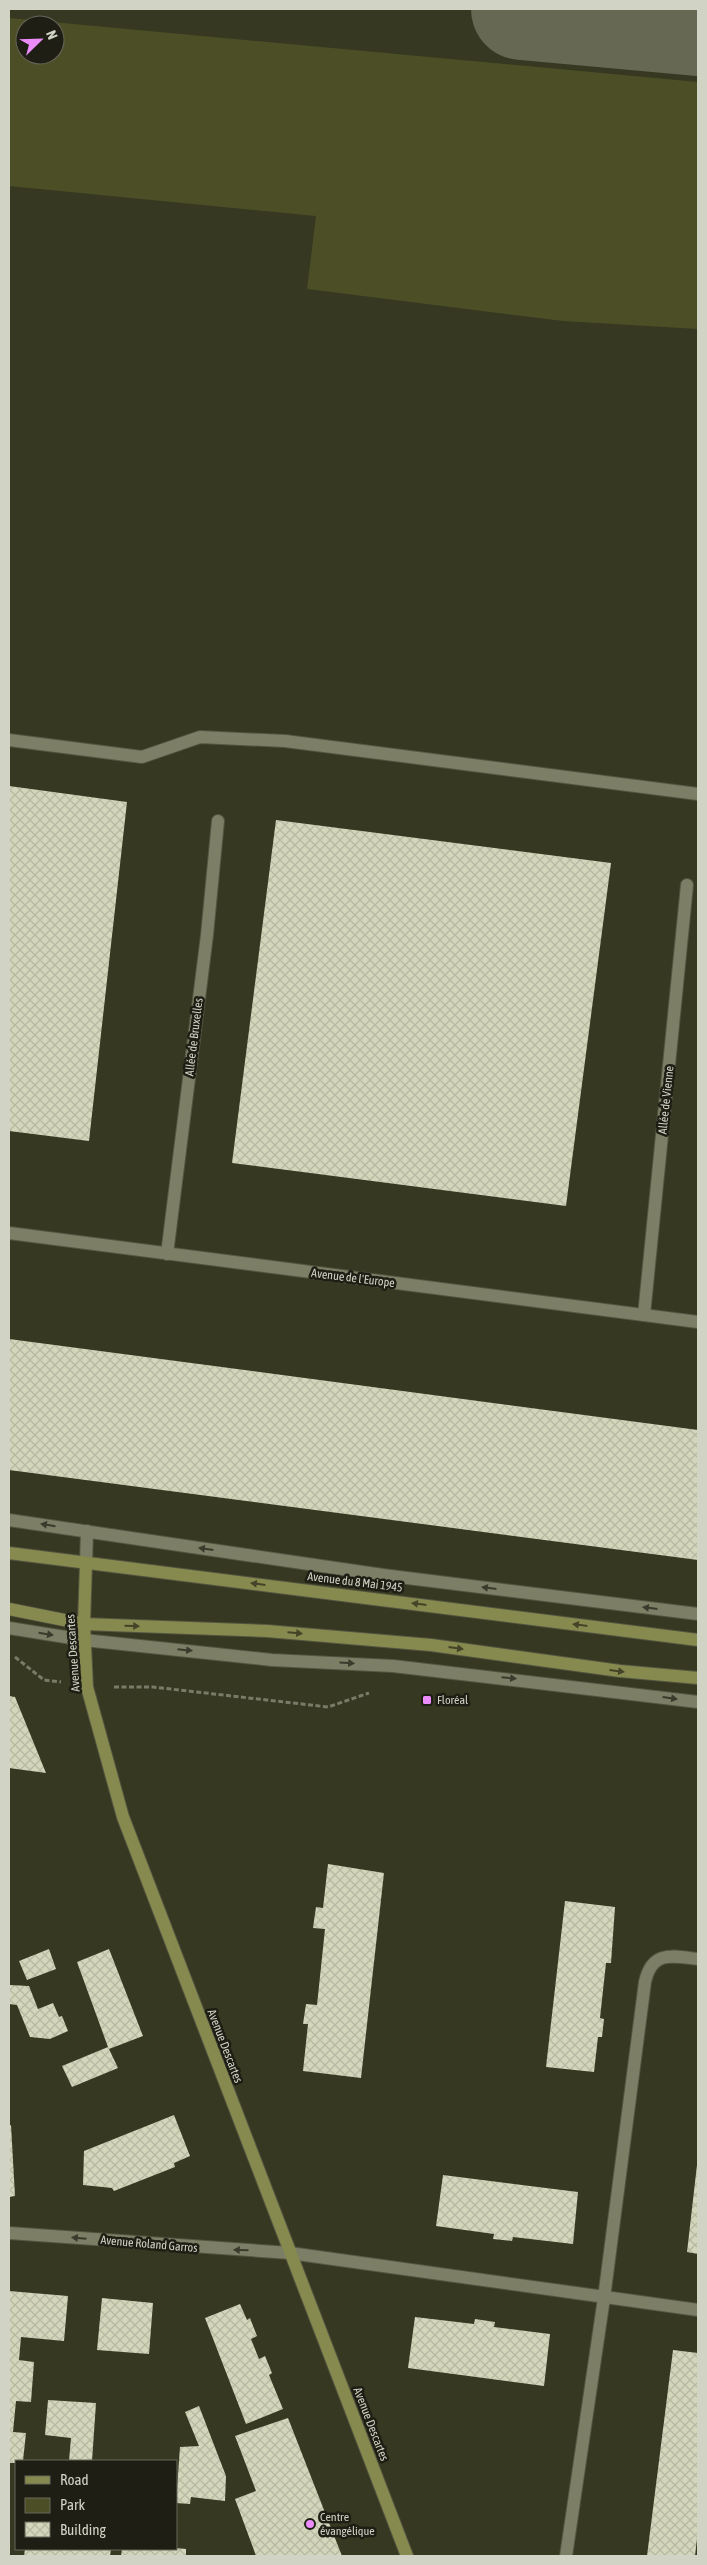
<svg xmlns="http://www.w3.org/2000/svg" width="707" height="2565" viewBox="0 0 707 2565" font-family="'Asap Condensed',sans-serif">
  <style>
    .green { fill: #4c4f25; fill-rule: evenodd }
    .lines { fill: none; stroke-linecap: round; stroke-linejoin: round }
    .taxiway { stroke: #666854; stroke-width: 102 }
    .building { fill: url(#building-cross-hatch) }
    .minor-casing { stroke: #545541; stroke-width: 14 }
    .major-casing { stroke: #545541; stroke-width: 14 }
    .path { stroke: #797b68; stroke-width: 3; stroke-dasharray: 5 2.5; stroke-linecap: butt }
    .minor { stroke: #7c7e65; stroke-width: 12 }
    .major { stroke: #878a4e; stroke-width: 12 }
    .oneway { fill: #3a3b2c }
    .oneway2 { fill: #434428 }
    .poi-dot { fill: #ec8cfb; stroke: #1e1e14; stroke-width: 2 }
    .labels { text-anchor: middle; stroke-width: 5; stroke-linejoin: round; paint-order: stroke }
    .street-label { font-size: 12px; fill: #d1d3c5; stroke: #1e1e14 }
    .poi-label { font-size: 12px; fill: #d1d3c5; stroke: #1e1e14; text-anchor: start }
  </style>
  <defs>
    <pattern id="building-cross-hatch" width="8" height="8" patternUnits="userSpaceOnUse" patternTransform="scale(1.25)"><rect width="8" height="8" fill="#d4d6bb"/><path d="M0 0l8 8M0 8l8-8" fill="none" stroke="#b6b8a1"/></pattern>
  </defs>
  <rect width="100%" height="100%" fill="#363821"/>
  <!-- green -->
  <path class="green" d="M9 18 698 82V329L563 321 307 289 316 216 9 186ZM25 25H55V55H25Z"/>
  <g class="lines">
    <!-- taxiway -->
    <polyline class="taxiway" points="522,9 698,25"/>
  </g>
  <!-- building -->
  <g class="building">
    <polygon points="9,786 127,802 89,1141 9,1131"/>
    <polygon points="276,820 611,863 566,1206 232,1163"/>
    <polygon points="9,1339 698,1430 698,1560 9,1470"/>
    <polygon points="9,1696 15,1697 46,1773 9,1768"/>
    <polygon points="328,1864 384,1873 361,2078 303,2071 308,2024 303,2024 306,2004 317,2005 325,1929 313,1928 316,1907 323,1908"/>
    <polygon points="565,1901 615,1907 611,1963 606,1963 600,2018 604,2019 602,2037 598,2037 594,2072 546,2067"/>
    <polygon points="49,1949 56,1969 27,1980 19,1961"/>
    <polygon points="109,1949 143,2036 109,2049 118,2068 72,2087 62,2066 108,2047 77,1962"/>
    <polygon points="9,1985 29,1986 38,2009 53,2003 59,2017 62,2016 68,2031 50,2039 30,2037 17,2005 9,2004"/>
    <polygon points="174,2115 190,2156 174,2163 175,2167 114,2191 112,2188 83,2185 84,2151"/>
    <polygon points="11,2125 15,2196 9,2197 9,2126"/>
    <polygon points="697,2165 698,2165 698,2254 687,2252"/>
    <polygon points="443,2175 578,2192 573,2244 513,2237 512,2241 493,2239 494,2234 436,2226"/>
    <polygon points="9,2291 68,2296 64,2341 21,2337 19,2360 34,2362 31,2402 16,2401 13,2432 26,2433 23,2461 16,2461 16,2463 9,2463"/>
    <polygon points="102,2298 153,2303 149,2354 97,2350"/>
    <polygon points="240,2304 247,2320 250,2318 257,2336 251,2339 259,2359 265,2356 272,2373 269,2375 283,2409 246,2424 205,2318"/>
    <polygon points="415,2317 474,2324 475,2319 495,2322 494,2327 550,2334 544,2386 408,2368"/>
    <polygon points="673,2350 698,2353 698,2530 695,2556 647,2556"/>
    <polygon points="48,2400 96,2403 92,2461 69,2461 71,2438 45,2435"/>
    <polygon points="199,2406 226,2476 225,2501 191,2497 190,2504 176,2503 180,2447 199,2446 185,2412"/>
    <polygon points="288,2418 342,2556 256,2556 255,2553 235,2499 256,2491 235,2436"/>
    <polygon points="176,2548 186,2549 186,2556 121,2556 122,2549"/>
    <polygon points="25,2549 111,2549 110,2556 24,2556"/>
  </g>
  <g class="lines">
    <defs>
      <g id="minor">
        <polyline points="9,740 142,757 200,737 285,741 698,794"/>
        <polyline points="9,1233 698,1322"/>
        <polyline points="167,1254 207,935 218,821"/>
        <polyline points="644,1315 687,885"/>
        <polyline points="9,1520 383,1575 698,1614"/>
        <polyline points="86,1563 87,1531"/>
        <polyline points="9,1628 84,1640 272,1660 393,1666 698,1702"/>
        <polyline points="9,2233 290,2253 698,2310"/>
        <path d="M566 2556 604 2298 645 1982C652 1950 672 1956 698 1959"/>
      </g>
      <g id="major">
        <polyline points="9,1553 698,1640"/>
        <polyline points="86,1563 84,1624 87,1687 123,1817 407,2556"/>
        <polyline points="9,1609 84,1624 267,1631 431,1645 620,1671 698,1678"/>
      </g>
    </defs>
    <!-- minor casing -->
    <use href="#minor" class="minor-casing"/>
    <!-- major casing -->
    <use href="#major" class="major-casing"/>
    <!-- path -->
    <g class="path">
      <polyline points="15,1657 44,1680 61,1682"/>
      <polyline points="114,1687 153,1687 328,1707 369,1693"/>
    </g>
    <!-- minor -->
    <use href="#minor" class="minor"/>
    <!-- major -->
    <use href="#major" class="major"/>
  </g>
  <!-- one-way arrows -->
  <defs><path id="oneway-solid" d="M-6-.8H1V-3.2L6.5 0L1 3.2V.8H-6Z" transform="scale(1.25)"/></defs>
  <g class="oneway">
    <use href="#oneway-solid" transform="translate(48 1525) rotate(-171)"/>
    <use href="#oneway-solid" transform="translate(206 1549) rotate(-172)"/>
    <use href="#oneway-solid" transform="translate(489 1588) rotate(-173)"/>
    <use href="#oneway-solid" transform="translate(650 1608) rotate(-173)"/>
    <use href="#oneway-solid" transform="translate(46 1634) rotate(9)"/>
    <use href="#oneway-solid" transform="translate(185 1650) rotate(6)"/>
    <use href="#oneway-solid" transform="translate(347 1663) rotate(3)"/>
    <use href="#oneway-solid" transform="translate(509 1678) rotate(6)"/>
    <use href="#oneway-solid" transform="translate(670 1698) rotate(8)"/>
    <use href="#oneway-solid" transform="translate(79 2238) rotate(-175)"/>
    <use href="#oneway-solid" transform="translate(241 2250) rotate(-178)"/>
  </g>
  <g class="oneway2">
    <use href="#oneway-solid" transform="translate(258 1584) rotate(-173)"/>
    <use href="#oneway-solid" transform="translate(419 1604) rotate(-173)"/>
    <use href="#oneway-solid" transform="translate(580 1625) rotate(-173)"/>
    <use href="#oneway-solid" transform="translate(132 1626) rotate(2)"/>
    <use href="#oneway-solid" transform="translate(295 1633) rotate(5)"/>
    <use href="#oneway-solid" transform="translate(456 1648) rotate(8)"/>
    <use href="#oneway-solid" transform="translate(617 1671) rotate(7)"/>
  </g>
  <!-- markers -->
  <g class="poi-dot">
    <rect x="422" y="1695" width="10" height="10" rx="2.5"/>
    <circle cx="310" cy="2524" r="5"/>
  </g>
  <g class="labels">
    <!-- street labels -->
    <g class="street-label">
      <text transform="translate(194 1037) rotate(-83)" y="4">Allée de Bruxelles</text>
      <text transform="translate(666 1100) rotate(-84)" y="4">Allée de Vienne</text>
      <text transform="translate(353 1278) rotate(7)" y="4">Avenue de l'Europe</text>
      <text transform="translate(355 1582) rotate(7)" y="4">Avenue du 8 Mai 1945</text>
      <text transform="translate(73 1653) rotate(-94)" y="4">Avenue Descartes</text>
      <text transform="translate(225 2046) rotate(69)" y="4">Avenue Descartes</text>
      <text transform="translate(149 2244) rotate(5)" y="4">Avenue Roland Garros</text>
      <text transform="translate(371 2424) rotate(69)" y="4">Avenue Descartes</text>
    </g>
    <!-- poi labels -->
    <g class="poi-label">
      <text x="437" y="1704">Floréal</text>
      <text x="320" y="2521">Centre<tspan x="320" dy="14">évangélique</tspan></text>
    </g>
  </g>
  <!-- border -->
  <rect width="707" height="2565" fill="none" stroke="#d1d3c5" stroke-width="20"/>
  <!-- legend -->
  <rect x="15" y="2460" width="162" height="90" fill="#1e1e14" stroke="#66665b"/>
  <rect x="25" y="2476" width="25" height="8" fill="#878a4e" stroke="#66665b"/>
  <text x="60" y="2485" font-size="15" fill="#d1d3c5">Road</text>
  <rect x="25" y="2498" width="25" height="15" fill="#4c4f25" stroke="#66665b"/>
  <text x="60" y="2510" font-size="15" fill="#d1d3c5">Park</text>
  <rect x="25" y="2522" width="25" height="15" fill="url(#building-cross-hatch)" stroke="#66665b"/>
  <text x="60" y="2535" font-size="15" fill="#d1d3c5">Building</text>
  <!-- north arrow -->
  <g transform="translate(40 40) rotate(67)"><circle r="24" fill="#1e1e14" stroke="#66665b"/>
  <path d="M0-4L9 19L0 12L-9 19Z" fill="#ec8cfb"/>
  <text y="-8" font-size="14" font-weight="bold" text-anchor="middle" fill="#d1d3c5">N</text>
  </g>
</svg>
